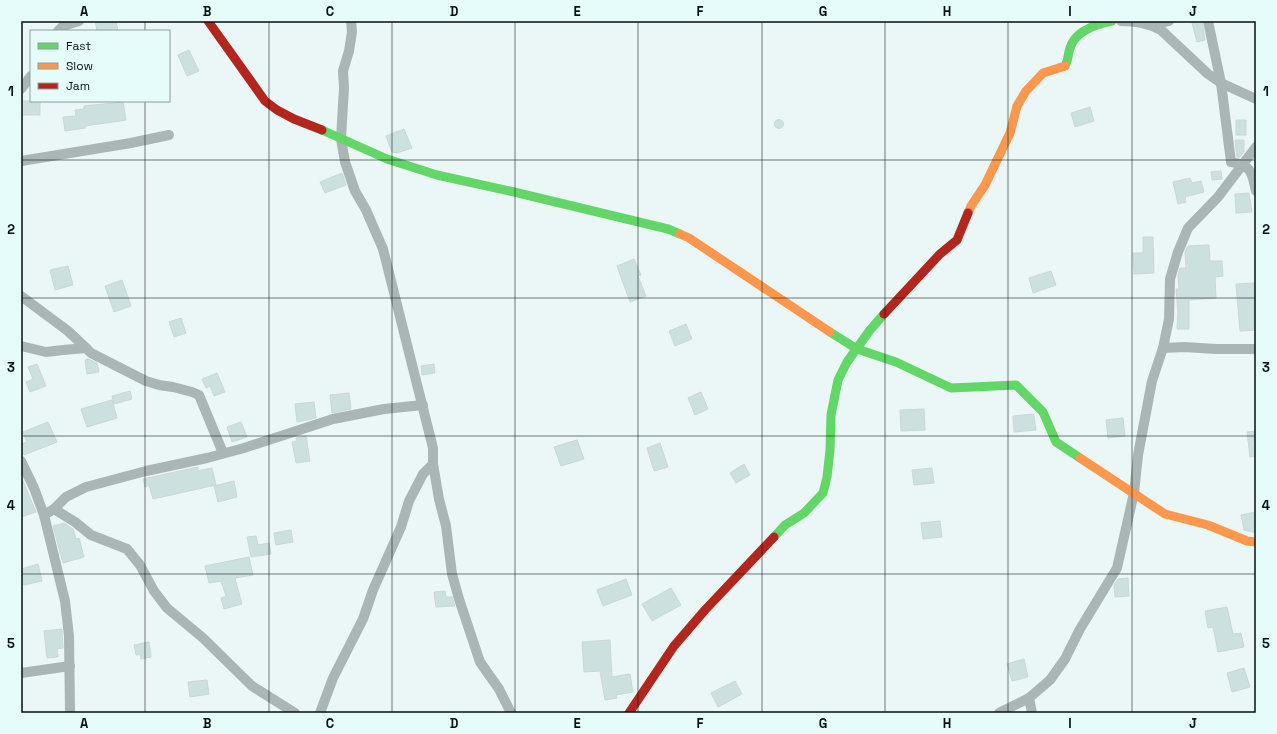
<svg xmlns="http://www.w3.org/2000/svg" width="1277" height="734" viewBox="0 0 1277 734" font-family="'Space Grotesk',sans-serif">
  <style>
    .building { fill: #cce0e0; stroke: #ccd6d5 }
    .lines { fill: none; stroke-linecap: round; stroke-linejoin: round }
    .street { stroke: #aab6b5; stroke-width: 10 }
    .fast { stroke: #63d668; stroke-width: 9 }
    .slow { stroke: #ff974d; stroke-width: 9 }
    .jam { stroke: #b3261e; stroke-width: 9 }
    .grid { fill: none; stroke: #070f0f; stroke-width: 1; stroke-opacity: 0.55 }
    .neatline { fill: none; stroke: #070f0f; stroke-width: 1.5 }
    .grid-label { font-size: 13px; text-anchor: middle; font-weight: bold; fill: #070f0f }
  </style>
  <rect width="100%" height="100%" fill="#eaf7f6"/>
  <!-- building -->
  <g class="building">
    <polygon points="95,21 116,21 118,31 97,31"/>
    <polygon points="1198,21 1202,21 1205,40 1197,42 1192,23"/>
    <polygon points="189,50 199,71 187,76 178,55"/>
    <rect x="21" y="101" width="19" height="14"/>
    <polygon points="123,102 126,120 85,126 85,128 65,131 63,117 76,116 75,110 84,109 84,106"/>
    <polygon points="1090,107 1094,121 1075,127 1071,113"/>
    <circle cx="779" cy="124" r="4.5"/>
    <rect x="1236" y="120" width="10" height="15"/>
    <polygon points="404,129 412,148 397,153 392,152 386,136"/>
    <polygon points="1235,140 1244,140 1244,152 1240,157 1237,157"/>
    <polygon points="1221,171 1222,179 1212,180 1211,172"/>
    <polygon points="342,173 346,185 325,193 320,182"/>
    <polygon points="1190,178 1192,183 1201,181 1204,192 1185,197 1186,202 1178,204 1173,182"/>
    <polygon points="1249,193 1252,212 1236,213 1235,194"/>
    <polygon points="1143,237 1153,237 1154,273 1134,274 1133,253 1143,253"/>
    <polygon points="1209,245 1210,261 1222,261 1223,276 1215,277 1216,298 1189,300 1189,329 1177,329 1178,313 1176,289 1179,289 1178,275 1180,268 1186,268 1185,251 1188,246"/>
    <polygon points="634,259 641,275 638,276 646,296 630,302 617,266"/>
    <polygon points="68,266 73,285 55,290 50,270"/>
    <polygon points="1051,271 1056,285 1033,293 1029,278"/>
    <polygon points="122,280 131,306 114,312 105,286"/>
    <polygon points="1256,283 1256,330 1240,331 1236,284"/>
    <polygon points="181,318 186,333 174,337 169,322"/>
    <polygon points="686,324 692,339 675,346 669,331"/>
    <polygon points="88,359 97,363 99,372 87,374 85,360"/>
    <polygon points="37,364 46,386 30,392 26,382 33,379 28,367"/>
    <polygon points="434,364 435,373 422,375 421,366"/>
    <polygon points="217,373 225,392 214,396 210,386 206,388 202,379"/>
    <polygon points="130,391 132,399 114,404 112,396"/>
    <polygon points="701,392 708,409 695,415 688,398"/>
    <polygon points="349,393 351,409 332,413 330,395"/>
    <polygon points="112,400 117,418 87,427 81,409"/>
    <polygon points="314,402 316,418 297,422 295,404"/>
    <polygon points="924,409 925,430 901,431 900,410"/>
    <polygon points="1033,414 1034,416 1036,430 1014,432 1013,416"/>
    <polygon points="1123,418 1125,436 1108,438 1106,420"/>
    <polygon points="48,422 57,442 24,455 21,449 21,444 27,442 23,432"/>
    <polygon points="241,422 247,437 232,442 227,427"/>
    <polygon points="1256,431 1256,456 1250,457 1247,432"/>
    <polygon points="306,436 310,461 296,463 292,442 297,441 296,438"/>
    <polygon points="577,440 584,459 561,466 554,447"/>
    <polygon points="660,443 668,467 654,471 647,448"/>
    <polygon points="744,464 750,475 736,483 730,473"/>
    <polygon points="198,467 198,471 212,468 216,485 153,499 149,485 145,487 143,479"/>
    <polygon points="932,468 934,483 914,485 912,470"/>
    <polygon points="21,476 36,512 21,517"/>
    <polygon points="234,481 237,497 218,502 214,486"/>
    <polygon points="1256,512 1256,533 1244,530 1241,515"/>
    <polygon points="940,521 942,537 923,539 921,523"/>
    <polygon points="64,523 73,529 76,539 79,538 84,557 63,563 53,526"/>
    <polygon points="291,530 293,542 276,545 274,533"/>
    <polygon points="256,536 258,545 269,543 271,554 251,557 247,537"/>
    <polygon points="249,557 253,575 235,578 242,604 224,609 221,598 226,596 221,581 209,583 205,566"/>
    <polygon points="38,564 42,581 24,585 21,569"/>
    <polygon points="1128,578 1129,596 1115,597 1114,585 1118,579"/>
    <polygon points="626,579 632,595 603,606 597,590"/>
    <polygon points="671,588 681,605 652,621 642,604"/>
    <polygon points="445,591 446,597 452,597 455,606 436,607 434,592"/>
    <polygon points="1227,607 1233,634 1241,633 1244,647 1218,652 1213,627 1208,628 1205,611"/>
    <polygon points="62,629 63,648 57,649 58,657 47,658 44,631"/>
    <polygon points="610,640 612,677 630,674 633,692 616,695 617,698 605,700 600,671 584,672 582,642"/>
    <polygon points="149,642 151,657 141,659 140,654 136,655 134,645"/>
    <polygon points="1024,659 1028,677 1012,681 1007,664"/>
    <polygon points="1244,668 1250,687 1232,692 1227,673"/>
    <polygon points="207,680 209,694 190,697 188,682"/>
    <polygon points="735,681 742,694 718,707 711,693"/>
  </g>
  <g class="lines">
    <!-- street -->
    <g class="street">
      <polyline points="351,21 352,32 349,51 343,71 344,88 341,139 345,162 355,191 366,210 383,249 433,448 433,464 439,499 446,526 452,574 459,599 480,662 499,689 511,713"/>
      <path d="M1121 21C1135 21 1148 23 1161 30L1208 74 1221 83 1256 99"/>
      <path d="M1208 21 1221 83 1231 162C1251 165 1252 172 1256 191"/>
      <polyline points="1152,22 1153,25 1169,21"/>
      <polyline points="58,31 63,26 79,21"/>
      <polyline points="21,89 31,76"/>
      <polyline points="21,161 131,143 169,135"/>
      <polyline points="21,296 68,331 86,348"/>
      <polyline points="21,346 46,352 63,350 86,348 91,353 146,381 159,385 173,387 192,392 199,395 223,453"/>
      <polyline points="1163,348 1184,347 1216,349 1256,349"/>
      <polyline points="21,461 34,488 44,515 65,601 69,636 70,713"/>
      <polyline points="54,509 75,522 91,535 127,549 140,565 154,591 167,608 203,638 252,686 295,713"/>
      <polyline points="44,515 54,509 66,497 86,487 146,471 207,458 244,448 333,419 384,409 423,405"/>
      <polyline points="21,673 70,666"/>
      <polyline points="1029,698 1032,713"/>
      <polyline points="320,713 333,678 363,619 373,590 401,527 409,501 423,474 433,464"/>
      <polyline points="999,713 1029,698 1050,680 1065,659 1080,629 1117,568 1134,493 1138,455 1152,381 1163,348 1169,319 1170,279 1178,252 1188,228 1218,197 1256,147"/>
    </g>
    <!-- fast -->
    <g class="fast">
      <path d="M1065 66C1068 61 1068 54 1070 48 1075 31 1097 24 1112 21"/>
      <polyline points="322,130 387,159 437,175 510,191 668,229 680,234"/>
      <polyline points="830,332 857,349 896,362 951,388 1016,385 1043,412 1056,442 1080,458"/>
      <polyline points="774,537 785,525 804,513 823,493 827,477 830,450 831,415 838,380 847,362 870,330 884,314"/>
    </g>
    <!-- slow -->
    <g class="slow">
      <polyline points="968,213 971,206 985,185 1010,133 1017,106 1026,91 1043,73 1065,66"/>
      <polyline points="680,234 689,238 830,332"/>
      <polyline points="1080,458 1165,514 1208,525 1247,541 1256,542"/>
    </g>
    <!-- jam -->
    <g class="jam">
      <polyline points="208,21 265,101 277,110 294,119 322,130"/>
      <polyline points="884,314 940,254 957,240 968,213"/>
      <polyline points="629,713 674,646 705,610 774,537"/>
    </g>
  </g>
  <!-- grid -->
  <path class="grid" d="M145 21V31M269 21V713M392 21V713M515 21V713M638 21V713M762 21V713M885 21V713M1008 21V713M1132 21V713M145 101V713M21 160H1256M21 298H1256M21 436H1256M21 574H1256"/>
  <!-- border -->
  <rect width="1277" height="734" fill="none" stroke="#e5fcfb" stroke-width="44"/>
  <!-- legend -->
  <rect x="30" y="30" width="140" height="72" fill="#e5fcfb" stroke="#8c9d9d"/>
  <rect x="38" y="43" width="20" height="6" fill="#63d668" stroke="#8c9d9d"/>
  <text x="66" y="50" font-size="12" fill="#070f0f">Fast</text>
  <rect x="38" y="63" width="20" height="6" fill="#ff974d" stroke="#8c9d9d"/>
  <text x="66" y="70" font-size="12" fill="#070f0f">Slow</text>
  <rect x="38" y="83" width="20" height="6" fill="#b3261e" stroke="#8c9d9d"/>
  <text x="66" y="90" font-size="12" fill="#070f0f">Jam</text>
  <rect x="22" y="22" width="1233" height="690" class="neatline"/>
  <g class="grid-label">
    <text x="84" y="16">A</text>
    <text x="207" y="16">B</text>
    <text x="330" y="16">C</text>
    <text x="454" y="16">D</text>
    <text x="577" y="16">E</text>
    <text x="700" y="16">F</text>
    <text x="823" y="16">G</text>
    <text x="947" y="16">H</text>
    <text x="1070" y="16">I</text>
    <text x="1193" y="16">J</text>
    <text x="11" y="96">1</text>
    <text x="1266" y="96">1</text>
    <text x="11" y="234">2</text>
    <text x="1266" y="234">2</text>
    <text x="11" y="372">3</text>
    <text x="1266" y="372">3</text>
    <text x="11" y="510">4</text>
    <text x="1266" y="510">4</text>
    <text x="11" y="648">5</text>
    <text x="1266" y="648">5</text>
    <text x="84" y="728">A</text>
    <text x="207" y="728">B</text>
    <text x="330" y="728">C</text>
    <text x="454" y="728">D</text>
    <text x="577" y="728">E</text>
    <text x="700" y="728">F</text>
    <text x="823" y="728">G</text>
    <text x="947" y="728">H</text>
    <text x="1070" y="728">I</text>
    <text x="1193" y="728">J</text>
  </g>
</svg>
